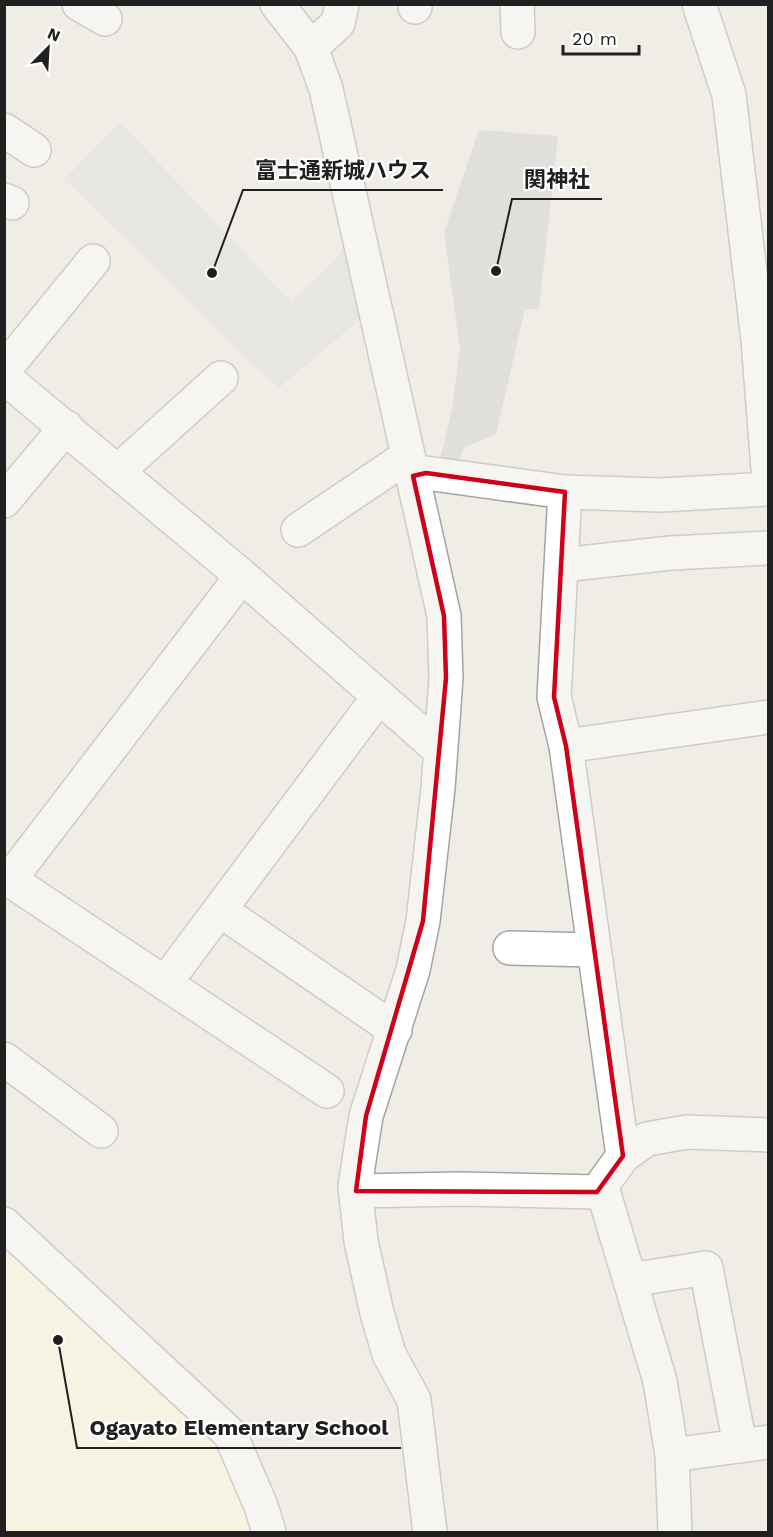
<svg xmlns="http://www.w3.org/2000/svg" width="773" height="1537" viewBox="0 0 773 1537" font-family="'Work Sans','Noto Sans JP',sans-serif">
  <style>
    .residential { fill: #dedddd }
    .education { fill: #fffbe1 }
    .religious { fill: #cecece }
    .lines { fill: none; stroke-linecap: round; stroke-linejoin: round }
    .minor-casing { stroke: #a4a4a4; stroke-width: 36 }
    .minor { stroke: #fff; stroke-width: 33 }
    .marked { fill: none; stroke: #cf011a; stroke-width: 4.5; stroke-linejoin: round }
    .leader { fill: none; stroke: #202020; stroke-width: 2 }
    .callout-dot { fill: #202020; stroke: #fff; stroke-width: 2 }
    .callout-label { font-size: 22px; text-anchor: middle; font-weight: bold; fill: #202020; stroke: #fff; stroke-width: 4.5; stroke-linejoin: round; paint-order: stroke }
  </style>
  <rect width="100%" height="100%" fill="#f0ece6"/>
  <!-- residential -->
  <polygon class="residential" points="120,122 291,302 350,244 367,313 278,389 65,179"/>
  <!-- education -->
  <polygon class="education" points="4,1243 219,1436 258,1532 5,1532"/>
  <!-- religious -->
  <polygon class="religious" points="479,130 558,136 539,309 525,309 496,434 463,448 458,468 439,464 452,409 460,349 444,232"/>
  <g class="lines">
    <defs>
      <g id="minor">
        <polyline points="79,4 105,19"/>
        <polyline points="277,4 311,48 326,89 444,616 446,678 438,788 423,921 413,970 366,1116 355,1186 361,1241 377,1313 389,1354 414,1400 430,1532"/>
        <polyline points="415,4 415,7"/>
        <polyline points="517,4 518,32"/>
        <polyline points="699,4 729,95 758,340 768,468"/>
        <polyline points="311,48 338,23 342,4"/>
        <polyline points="4,130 34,150"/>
        <polyline points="4,200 12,203"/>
        <polyline points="4,370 93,261"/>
        <polyline points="4,377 242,576 440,750"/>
        <polyline points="118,471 221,378"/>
        <polyline points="565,492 661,495 768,489"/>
        <polyline points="4,501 66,427"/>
        <polyline points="298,530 408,456"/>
        <polyline points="562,565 671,553 768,548"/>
        <polyline points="566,746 768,717"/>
        <polyline points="4,876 327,1091"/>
        <polyline points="10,879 242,576"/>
        <polyline points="220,910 395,1030"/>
        <polyline points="510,948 593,950"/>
        <polyline points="165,983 378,698"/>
        <polyline points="4,1059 101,1131"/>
        <polyline points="623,1156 647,1139 687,1132 768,1135"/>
        <polyline points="602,1187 660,1381 672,1455 675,1532"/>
        <polyline points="356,1191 459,1189 597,1192 623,1156 566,746 554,697 565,492 426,473 413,476"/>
        <polyline points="4,1224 230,1434 261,1506 269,1532"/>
        <polyline points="630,1280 706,1268 740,1445"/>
        <polyline points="672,1455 768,1442"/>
      </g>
    </defs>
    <!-- minor casing -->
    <use href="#minor" class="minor-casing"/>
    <!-- minor -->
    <use href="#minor" class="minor"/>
  </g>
  <!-- marked area -->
  <path d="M0 0H773V1537H0ZM426 473 565 492 554 697 566 746 623 1156 597 1192 356 1191 366 1116 423 921 446 678 444 616 413 476Z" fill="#f0ece6" fill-opacity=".55" fill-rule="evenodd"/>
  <path class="marked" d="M426 473 565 492 554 697 566 746 623 1156 597 1192 356 1191 366 1116 423 921 446 678 444 616 413 476Z"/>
  <!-- callouts -->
  <path class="leader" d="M212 273L243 190H443M496 271L512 199H602M58 1340L77 1448H401"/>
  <g class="callout-dot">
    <circle cx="212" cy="273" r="6"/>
    <circle cx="496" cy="271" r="6"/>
    <circle cx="58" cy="1340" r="6"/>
  </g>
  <g class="callout-label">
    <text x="343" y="178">富士通新城ハウス</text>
    <text x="557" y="187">関神社</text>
    <text x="239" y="1435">Ogayato Elementary School</text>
  </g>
  <!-- border -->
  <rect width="773" height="1537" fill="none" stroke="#202020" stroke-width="12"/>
  <!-- north arrow -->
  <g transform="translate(48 48) rotate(24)" stroke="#ffffff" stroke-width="4.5" paint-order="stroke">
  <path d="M0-4.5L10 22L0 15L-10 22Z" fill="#202020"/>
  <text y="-9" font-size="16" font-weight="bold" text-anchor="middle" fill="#202020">N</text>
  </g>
  <!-- scale -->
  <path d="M563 45v9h76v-9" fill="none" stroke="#202020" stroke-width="3"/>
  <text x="572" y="45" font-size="18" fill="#202020" stroke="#ffffff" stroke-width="4.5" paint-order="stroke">20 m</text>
</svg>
